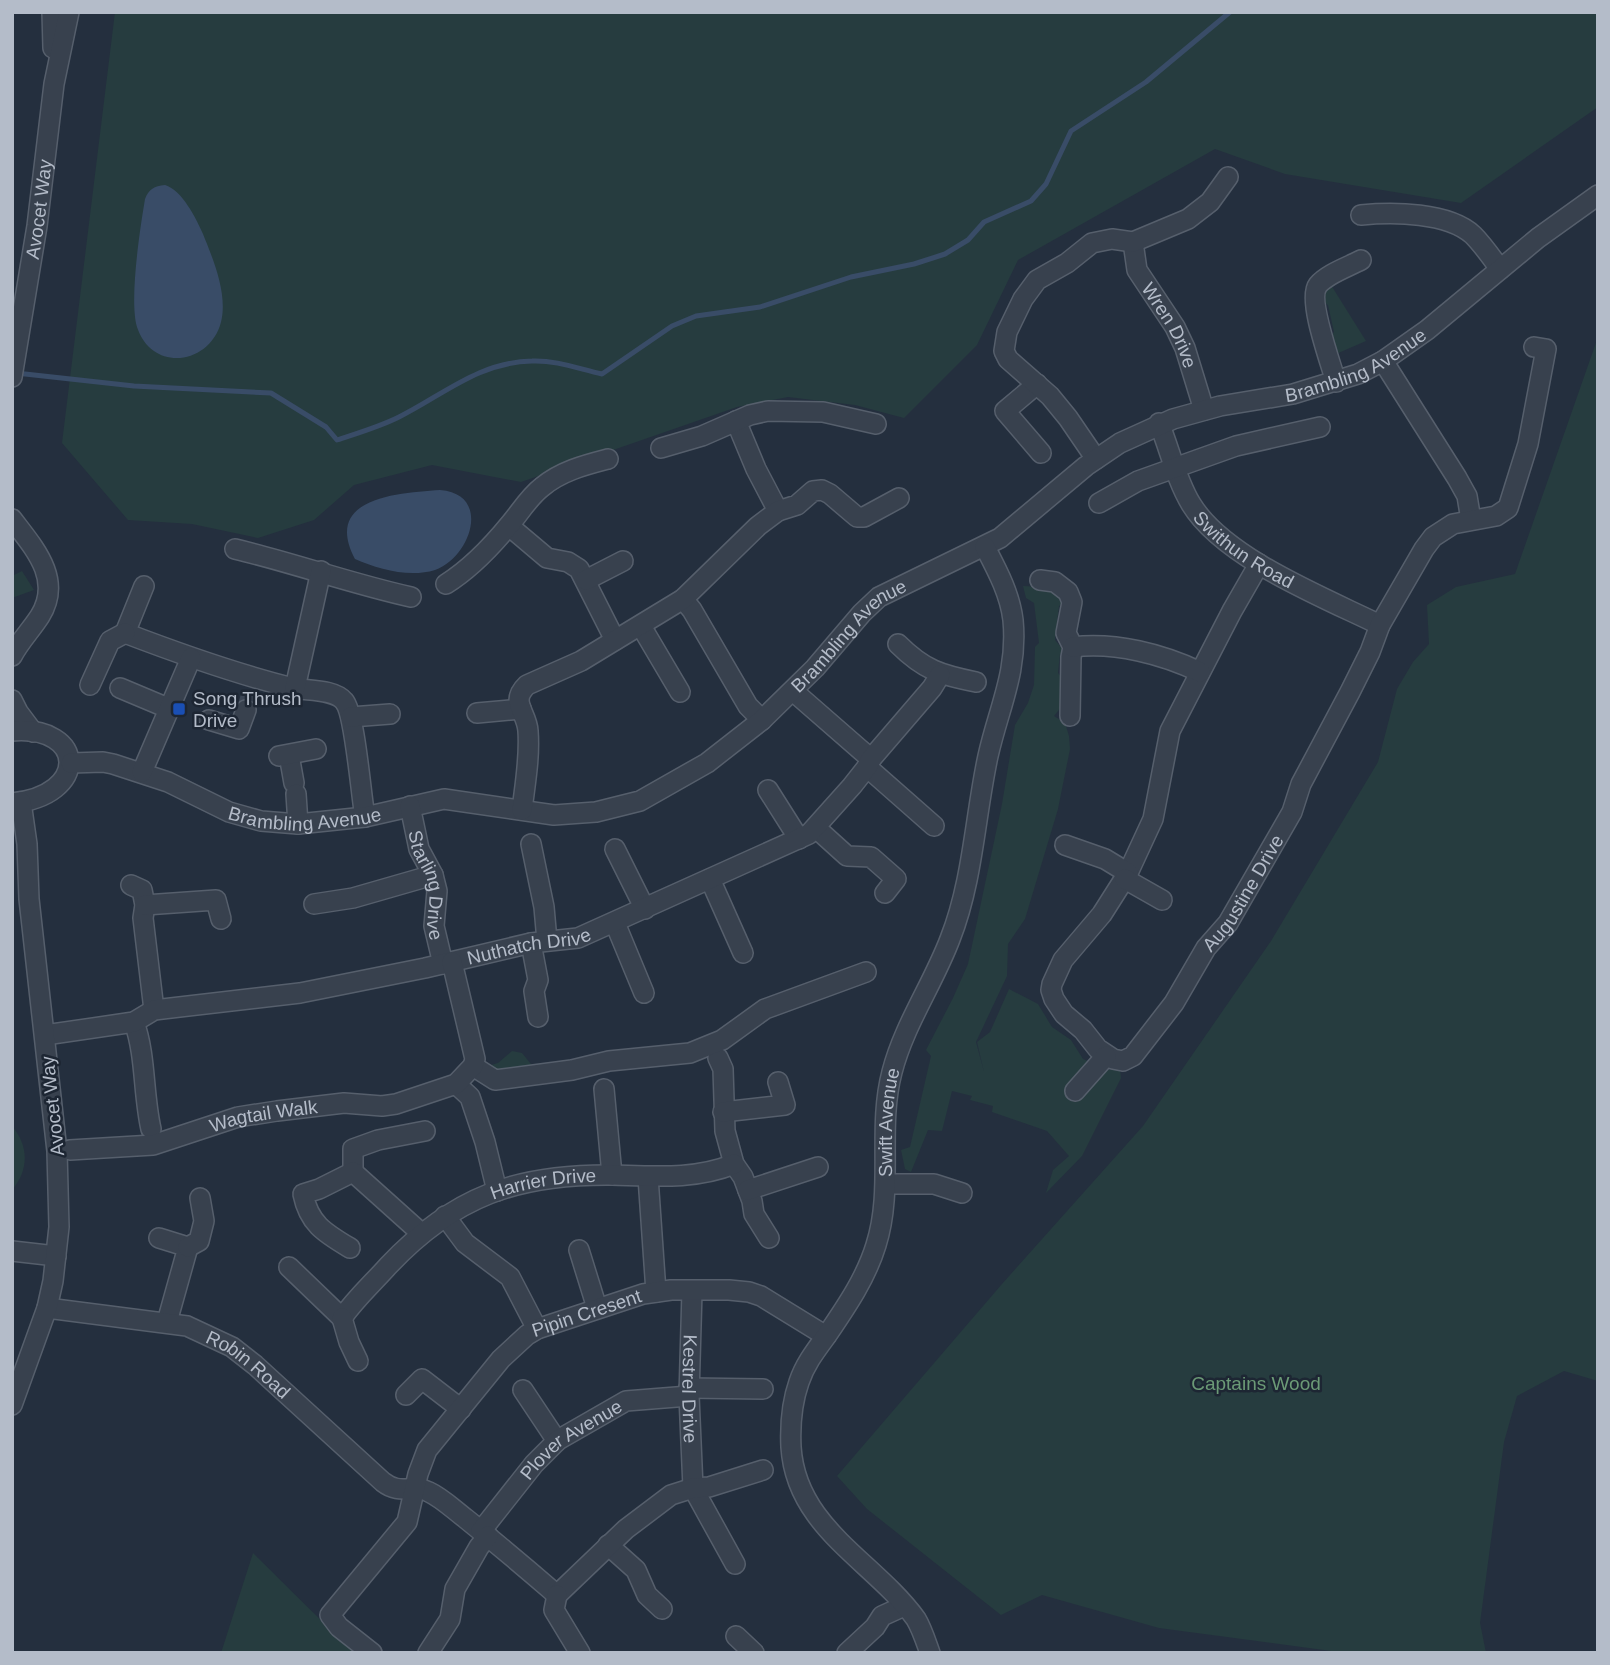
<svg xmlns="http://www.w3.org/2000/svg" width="1610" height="1665" viewBox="0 0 1610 1665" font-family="Arial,sans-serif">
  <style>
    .green { fill: #263c3f }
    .water { fill: #394c67 }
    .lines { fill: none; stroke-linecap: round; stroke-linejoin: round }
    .stream { stroke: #394c67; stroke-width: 5 }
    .minor-tunnel { stroke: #3a4453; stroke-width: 19; stroke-dasharray: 19 10; stroke-linecap: butt }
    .minor-casing { stroke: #565f6c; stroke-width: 22 }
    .minor { stroke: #38414e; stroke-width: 19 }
    .transit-dot { fill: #1a4fb4; stroke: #1d2633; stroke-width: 2.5 }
    .labels { text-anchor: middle; stroke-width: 5; stroke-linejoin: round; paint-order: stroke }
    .street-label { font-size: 19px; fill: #b4bcc9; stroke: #1d2633 }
    .poi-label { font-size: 19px; fill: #b4bcc9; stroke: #1d2633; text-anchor: start }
    .park-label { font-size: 19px; fill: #6b9a76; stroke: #1d2633 }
  </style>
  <rect width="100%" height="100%" fill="#242f3e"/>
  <!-- green -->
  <g class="green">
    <polygon points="115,12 1598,12 1598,107 1461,203 1285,174 1215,149 1018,260 977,345 904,418 855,405 788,397 737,407 521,482 432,465 354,485 314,520 258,538 192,524 128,520 62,443"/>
    <polygon points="1331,285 1366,341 1336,354 1331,337 1334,332 1328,305 1322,301 1323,292"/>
    <polygon points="1598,337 1598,1381 1564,1371 1517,1396 1504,1442 1480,1623 1486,1653 1346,1653 1159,1628 1042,1595 1001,1615 867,1509 837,1476 1002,1284 1143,1126 1271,941 1378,762 1397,689 1413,662 1429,644 1427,605 1456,587 1515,574"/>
    <polygon points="22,571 34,590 12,598 12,576"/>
    <polygon points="1023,586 1041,587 1061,593 1065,602 1059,606 1055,640 1065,652 1060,654 1058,673 1062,678 1066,701 1054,716 1065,723 1069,736 1070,749 1058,809 1025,919 1008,944 1007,976 976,1042 984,1072 977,1042 990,1032 1009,989 1038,1004 1052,1027 1071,1040 1083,1059 1108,1070 1120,1069 1121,1078 1082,1156 1046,1193 1053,1170 1069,1156 1047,1131 992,1112 993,1106 970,1100 972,1096 952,1091 942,1131 928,1130 911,1172 905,1169 901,1150 910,1147 931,1056 926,1050 953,998 968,964 1002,804 1015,725 1028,703 1034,685 1035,647 1039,643 1034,603 1026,598"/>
    <polygon points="512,1051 522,1053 535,1069 496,1071 488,1066 498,1063"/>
    <path d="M12 1126C29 1146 29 1170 12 1190Z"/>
    <polygon points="253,1553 354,1653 221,1653"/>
  </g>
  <!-- water -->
  <g class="water">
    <path d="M165 185C182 190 196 218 203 234 213 259 228 294 221 322 210 365 152 373 137 327 129 300 140 229 145 199 149 189 154 186 165 185Z"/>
    <path d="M440 490C492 494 471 557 435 570 409 578 378 569 355 559 322 497 399 493 440 490Z"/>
  </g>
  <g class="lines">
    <!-- stream -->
    <path class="stream" d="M16 373 134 386 271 393 326 427 337 440C358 433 379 427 399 417 443 395 479 362 532 361 556 360 579 369 602 374L672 326 696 316 760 307 851 277 914 264 945 254 968 240 984 222 1031 201 1046 184 1071 131 1146 82 1230 12"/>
    <!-- minor-tunnel -->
    <polyline class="minor-tunnel" points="246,710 251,694"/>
    <defs>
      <g id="minor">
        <polyline points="52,12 53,48"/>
        <path d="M1361 215C1393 212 1448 212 1473 235 1483 245 1492 258 1500 269"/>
        <path id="s1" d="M1133 242 1137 270 1175 327 1185 348 1204 410"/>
        <polyline points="1383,361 1457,478 1467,496 1471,520"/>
        <path id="s2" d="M12 377 37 226 54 84 69 12"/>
        <path d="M1336 382C1331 364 1307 299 1318 285 1327 274 1348 267 1361 260"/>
        <polyline points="1037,384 1005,411 1041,453"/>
        <polyline points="736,421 756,469 778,511"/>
        <path id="s3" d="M1159 423C1170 450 1176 479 1191 504 1224 558 1323 597 1380 625"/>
        <polyline points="661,448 702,436 750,415 768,411 823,412 876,424"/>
        <polyline points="1096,459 1068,418 1050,396 1008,359 1004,351 1007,332 1023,299 1037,280 1067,263 1092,243 1112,239 1133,242 1188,219 1210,202 1228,177"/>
        <polyline points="1099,503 1138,481 1236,446 1320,427"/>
        <path d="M12 519C34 548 63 579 40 616 31 630 20 641 12 656"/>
        <polyline points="509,526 547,558 568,562 579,569 615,640"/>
        <path d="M235 549C294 563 352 584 411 597"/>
        <path id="s4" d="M1259 564 1232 611 1170 731 1153 819 1128 873 1102 914 1063 960 1052 984 1051 990 1054 999 1064 1014 1083 1030 1098 1049 1113 1059 1123 1061 1133 1056 1174 1003 1206 948 1228 923 1292 812 1301 784 1350 692 1370 652 1380 625 1424 549 1433 537 1453 524 1496 516 1508 508 1528 444 1546 349 1534 347"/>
        <polyline points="586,580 623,561"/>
        <polyline points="1040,580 1055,582 1068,592 1072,602 1066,633 1073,647 1071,657 1070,716"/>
        <path d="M446 584C470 569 492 546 510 524 521 511 529 497 542 487 561 471 585 465 608 459"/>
        <path d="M144 586 125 633C180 654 236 674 293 688 308 691 334 689 344 701 355 713 361 796 365 817"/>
        <polyline points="683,599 692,610 748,706 762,720"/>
        <polyline points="641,626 680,692"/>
        <path d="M898 644C924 670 941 675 976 682"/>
        <path d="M1073 647C1116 642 1162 654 1200 672"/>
        <polyline points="90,685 110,641 125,633"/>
        <polyline points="120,688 170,709"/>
        <polyline points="295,688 321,571"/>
        <polyline points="793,691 871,759"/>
        <polyline points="12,700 18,712 33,732"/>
        <polyline points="477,713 521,709"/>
        <polyline points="351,717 390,714"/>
        <polyline points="209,720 239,729 246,710"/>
        <path d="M12 731C87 725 89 796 12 803"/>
        <polyline points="289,755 294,783"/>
        <polyline points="279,756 316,749"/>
        <path id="s5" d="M71 763 103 762 113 764 168 782 229 812 261 821 298 824 365 817 444 799 554 815 596 812 640 801 707 763 762 720 815 668 862 613 879 597 1000 538 1086 466 1120 443 1173 419 1220 406 1293 394 1358 374 1383 361 1427 330 1538 238 1598 195"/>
        <polyline points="867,767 934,826"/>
        <polyline points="142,772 191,658"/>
        <polyline points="768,790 799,839"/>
        <polyline points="296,794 298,824"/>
        <path id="s6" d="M410 806 419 849 433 875 437 891 434 926 443 964"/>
        <path d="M522 810C525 784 530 758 528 731 527 712 509 702 527 685L581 661 683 599 758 526 778 511 797 505 813 491 822 490 830 494 857 517H864L899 498"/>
        <polyline points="816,828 847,856 871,857 896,879 885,893"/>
        <polyline points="531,844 544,907 547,941"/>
        <polyline points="1065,845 1105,859 1128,873"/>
        <polyline points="615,849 645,909"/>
        <polyline points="710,879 743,953"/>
        <polyline points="1125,879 1162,900"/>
        <polyline points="131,885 142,890 145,905 143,918 154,1010"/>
        <polyline points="314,904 353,898 433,875"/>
        <polyline points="145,905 216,900 221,919"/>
        <polyline points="615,923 644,993"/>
        <polyline points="531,943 538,980 534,991 538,1017"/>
        <path d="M134 1022C146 1055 143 1094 151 1129"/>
        <path id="s7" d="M45 1035 134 1022 154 1010 300 993 425 968 531 943 578 938 809 834 852 786 867 767 871 759 932 688 940 675"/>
        <polyline points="718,1058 723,1069 725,1131 734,1164 743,1177 752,1201 754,1214 769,1238"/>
        <polyline points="473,1066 495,1080 572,1070 609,1061 690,1053 722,1040 765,1009 866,972"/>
        <polyline points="456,1084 470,1097 485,1142 497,1191"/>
        <polyline points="604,1089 612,1175"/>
        <polyline points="1075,1091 1106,1056"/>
        <polyline points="723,1112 785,1105 778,1082"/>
        <path id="s8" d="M70 1150 153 1145 238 1117 277 1111 344 1103 382 1106 396 1104 456 1084 473 1066 475 1059 452 962"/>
        <polyline points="353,1172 353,1149 378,1140 425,1131"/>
        <polyline points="648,1177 656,1292"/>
        <polyline points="886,1184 934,1184 962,1193"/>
        <polyline points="748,1190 818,1167"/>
        <polyline points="445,1216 465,1243 510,1277 537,1329"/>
        <polyline points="159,1238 188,1247 167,1322"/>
        <polyline points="188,1247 199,1241 204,1221 200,1198"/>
        <path d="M350 1248C325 1233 309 1224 303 1194L319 1189 353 1172 421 1233"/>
        <polyline points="579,1250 597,1308"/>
        <polyline points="12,1251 56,1256"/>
        <path id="s9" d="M289 1267 342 1318C356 1298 372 1284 388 1266 454 1196 517 1174 612 1175 653 1176 695 1180 734 1164"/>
        <path id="s10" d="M692 1291 689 1396 693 1488 735 1564"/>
        <path id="s11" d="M47 1308 187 1326 232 1347 255 1365 383 1482C401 1496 412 1483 429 1492 442 1498 453 1509 465 1518 496 1543 527 1569 557 1595"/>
        <polyline points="342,1318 349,1342 358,1361"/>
        <polyline points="689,1388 763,1389"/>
        <polyline points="523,1390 557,1441"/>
        <polyline points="406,1395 422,1379 461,1409"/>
        <polyline points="12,1405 47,1308 53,1281 59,1227 57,1151 29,899 27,844 21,802"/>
        <path id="s12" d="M481 1531 534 1464 558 1440 626 1401 689 1396"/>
        <polyline points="608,1545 636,1570 647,1595 662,1609"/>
        <polyline points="557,1595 626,1529 671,1495 693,1488 709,1487 763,1470"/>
        <polyline points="557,1595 554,1610 580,1653"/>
        <polyline points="736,1636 754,1653"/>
        <path id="s13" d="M372 1653 339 1627 330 1615 407 1522 418 1474 427 1450 501 1359 527 1335 537 1329 643 1294 671 1290H729L749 1292 761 1296 826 1336"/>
        <polyline points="428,1653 450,1619 455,1589 479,1547 488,1536"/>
        <polyline points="847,1653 875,1627 882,1616 904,1606"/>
        <path id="s14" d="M930 1653C926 1642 922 1629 916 1619 874 1561 796 1528 791 1447 790 1426 792 1402 799 1382 805 1364 816 1350 827 1335 846 1307 866 1278 876 1245 894 1188 877 1129 892 1072 904 1025 933 984 950 939 973 881 975 816 988 756 999 707 1018 672 1013 620 1010 594 997 570 985 547"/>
      </g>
    </defs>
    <!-- minor casing -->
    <use href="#minor" class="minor-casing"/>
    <!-- minor -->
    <use href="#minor" class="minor"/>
  </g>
  <!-- markers -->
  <rect class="transit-dot" x="172" y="702" width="14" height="14" rx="3.5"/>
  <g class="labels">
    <!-- street labels -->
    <g class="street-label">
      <text dy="7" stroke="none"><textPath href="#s2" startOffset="170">Avocet Way</textPath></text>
      <text dy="7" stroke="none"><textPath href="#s1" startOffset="93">Wren Drive</textPath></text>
      <text dy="7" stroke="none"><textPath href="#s5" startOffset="1440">Brambling Avenue</textPath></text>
      <text dy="7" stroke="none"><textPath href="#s3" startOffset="158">Swithun Road</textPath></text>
      <text dy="7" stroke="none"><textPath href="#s5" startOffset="854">Brambling Avenue</textPath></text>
      <text dy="7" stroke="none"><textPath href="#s5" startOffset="245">Brambling Avenue</textPath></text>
      <text dy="7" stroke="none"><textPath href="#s6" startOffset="82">Starling Drive</textPath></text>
      <text dy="7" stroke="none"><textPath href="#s4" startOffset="793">Augustine Drive</textPath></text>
      <text dy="7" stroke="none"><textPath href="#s7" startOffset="494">Nuthatch Drive</textPath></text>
      <text transform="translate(52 1106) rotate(-96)" y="7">Avocet Way</text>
      <text dy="7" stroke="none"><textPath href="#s8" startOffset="198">Wagtail Walk</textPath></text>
      <text dy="7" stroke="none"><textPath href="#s14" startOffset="602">Swift Avenue</textPath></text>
      <text dy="7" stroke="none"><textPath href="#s9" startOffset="324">Harrier Drive</textPath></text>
      <text dy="7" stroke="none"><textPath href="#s13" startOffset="469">Pipin Cresent</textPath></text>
      <text dy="7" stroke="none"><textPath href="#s11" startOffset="214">Robin Road</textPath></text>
      <text dy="7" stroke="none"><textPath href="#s10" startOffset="98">Kestrel Drive</textPath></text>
      <text dy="7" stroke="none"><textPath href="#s12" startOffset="130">Plover Avenue</textPath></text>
    </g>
    <!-- poi labels -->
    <g class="poi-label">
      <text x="193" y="705">Song Thrush<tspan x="193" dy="22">Drive</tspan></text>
    </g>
    <!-- park labels -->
    <g class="park-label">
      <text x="1256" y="1390">Captains Wood</text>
    </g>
  </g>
  <!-- border -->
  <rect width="1610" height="1665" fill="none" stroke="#b4bcc9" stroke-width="28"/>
</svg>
